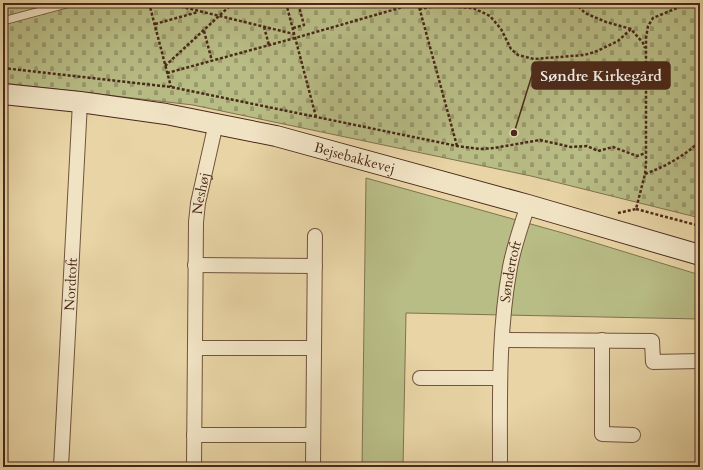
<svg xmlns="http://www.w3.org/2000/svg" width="703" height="470" viewBox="0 0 703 470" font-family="Cardo,serif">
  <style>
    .grass { fill: #b8bc85; stroke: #81724f }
    .cemetery { fill: url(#cemetery-stones); stroke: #81724f }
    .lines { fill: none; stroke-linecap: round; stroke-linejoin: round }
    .lane-casing { stroke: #72533c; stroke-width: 9 }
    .street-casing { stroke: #72533c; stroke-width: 16 }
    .secondary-casing { stroke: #4a2819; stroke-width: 22 }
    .path { stroke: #4a2819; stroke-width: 2.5; stroke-dasharray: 3 2; stroke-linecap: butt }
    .lane { stroke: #f0e3c4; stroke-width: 7 }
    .street { stroke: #f0e3c4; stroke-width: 14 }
    .secondary { stroke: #f0e3c4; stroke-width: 20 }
    .labels { text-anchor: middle; stroke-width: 3.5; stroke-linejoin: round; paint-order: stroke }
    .street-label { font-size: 14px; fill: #4a2819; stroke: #f0e3c4 }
    .leader { fill: none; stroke: #4a2819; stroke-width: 1.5 }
    .callout-dot { fill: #4a2819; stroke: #f0e3c4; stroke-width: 1.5 }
    .callout { fill: #4a2819; stroke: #4a2819; stroke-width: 1.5 }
    .callout-label { font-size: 15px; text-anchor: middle; font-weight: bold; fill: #fff }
  </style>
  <defs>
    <pattern id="cemetery-stones" width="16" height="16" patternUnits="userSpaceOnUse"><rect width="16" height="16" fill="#b8bc85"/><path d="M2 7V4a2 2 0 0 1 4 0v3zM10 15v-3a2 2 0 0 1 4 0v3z" fill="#98996c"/></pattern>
  </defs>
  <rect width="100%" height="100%" fill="#e8d4a5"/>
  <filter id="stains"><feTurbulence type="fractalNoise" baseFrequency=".005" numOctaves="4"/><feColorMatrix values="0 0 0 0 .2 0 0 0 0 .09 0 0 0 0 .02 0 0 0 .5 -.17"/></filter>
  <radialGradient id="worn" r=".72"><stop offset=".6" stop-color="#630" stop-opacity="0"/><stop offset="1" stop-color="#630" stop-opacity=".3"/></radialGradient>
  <!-- grass -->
  <polygon class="grass" points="366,178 563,233 700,275 700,319 406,313 403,467 362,467"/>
  <!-- cemetery -->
  <polygon class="cemetery" points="3,3 700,3 700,218 531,176 193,105 3,83"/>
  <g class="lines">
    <defs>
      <polyline id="lane" points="3,21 70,3"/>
      <g id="street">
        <polyline points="195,265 315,266"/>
        <polyline points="502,340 652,341 653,362 700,361"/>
        <polyline points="602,340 602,434 633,435"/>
        <polyline points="195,348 314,348"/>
        <polyline points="420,378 500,378"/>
        <polyline points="194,435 313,435"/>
        <path id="s1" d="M61 467 80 102"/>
        <path id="s2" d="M194 467 196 222 198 203 216 123"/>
        <polyline points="313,467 315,236"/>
        <path id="s3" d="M500 467C500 400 498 333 510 267 514 246 521 226 528 205"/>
      </g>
      <g id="secondary">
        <path id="s4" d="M3 94 80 102 166 114 276 136 528 205 700 255"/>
      </g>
    </defs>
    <!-- lane casing -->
    <use href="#lane" class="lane-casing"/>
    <!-- street casing -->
    <use href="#street" class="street-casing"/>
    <!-- secondary casing -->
    <use href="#secondary" class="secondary-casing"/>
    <!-- path -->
    <g class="path">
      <polyline points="149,3 171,87"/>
      <polyline points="166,3 294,34"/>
      <polyline points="286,3 316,117"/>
      <polyline points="418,3 457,146"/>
      <polyline points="575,3 585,13 606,22 631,29 643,43 645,48"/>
      <polyline points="419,9 443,5 455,7 473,8 490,16 501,29 511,49 518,55 534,59 584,55 595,52 618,41 631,29"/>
      <polyline points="155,24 198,12"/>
      <polyline points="264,27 269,45"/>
      <polyline points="293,28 304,25 298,3"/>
      <polyline points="204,31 212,61"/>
      <polyline points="165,66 233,3"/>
      <polyline points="3,68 171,87 457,146 480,149 494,148 540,140 571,147 587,146 598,151 613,147 637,156 646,153"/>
      <polyline points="167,73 295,38 417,3"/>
      <path d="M645 174C666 166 683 157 700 141"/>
      <polyline points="636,209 700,226"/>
      <polyline points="618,213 636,209 645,174 646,164 646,38 648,26 653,18 689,3"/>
    </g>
    <!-- lane -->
    <use href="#lane" class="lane"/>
    <!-- street -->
    <use href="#street" class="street"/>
    <!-- secondary -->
    <use href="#secondary" class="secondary"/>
  </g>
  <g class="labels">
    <!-- street labels -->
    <g class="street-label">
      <text dy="5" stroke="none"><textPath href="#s4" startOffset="358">Bejsebakkevej</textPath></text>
      <text dy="5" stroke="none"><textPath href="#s2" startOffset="274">Neshøj</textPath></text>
      <text dy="5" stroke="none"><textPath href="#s3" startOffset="196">Søndertoft</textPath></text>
      <text dy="5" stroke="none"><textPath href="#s1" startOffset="183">Nordtoft</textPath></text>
    </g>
  </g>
  <!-- callouts -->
  <path class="leader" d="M514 133L532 75"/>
  <circle class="callout-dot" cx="514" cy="133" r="4"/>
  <rect class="callout" x="532" y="62" width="138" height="27" rx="4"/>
  <g class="callout-label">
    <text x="601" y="81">Søndre Kirkegård</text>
  </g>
  <!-- margin -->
  <rect width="703" height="470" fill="none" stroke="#e8d4a5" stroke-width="16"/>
  <rect x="4" y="4" width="695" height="462" fill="none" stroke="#4a2819" stroke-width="2"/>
  <rect x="8" y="8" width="687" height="454" fill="none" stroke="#4a2819"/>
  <rect width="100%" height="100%" filter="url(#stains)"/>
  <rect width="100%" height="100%" fill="url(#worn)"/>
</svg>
